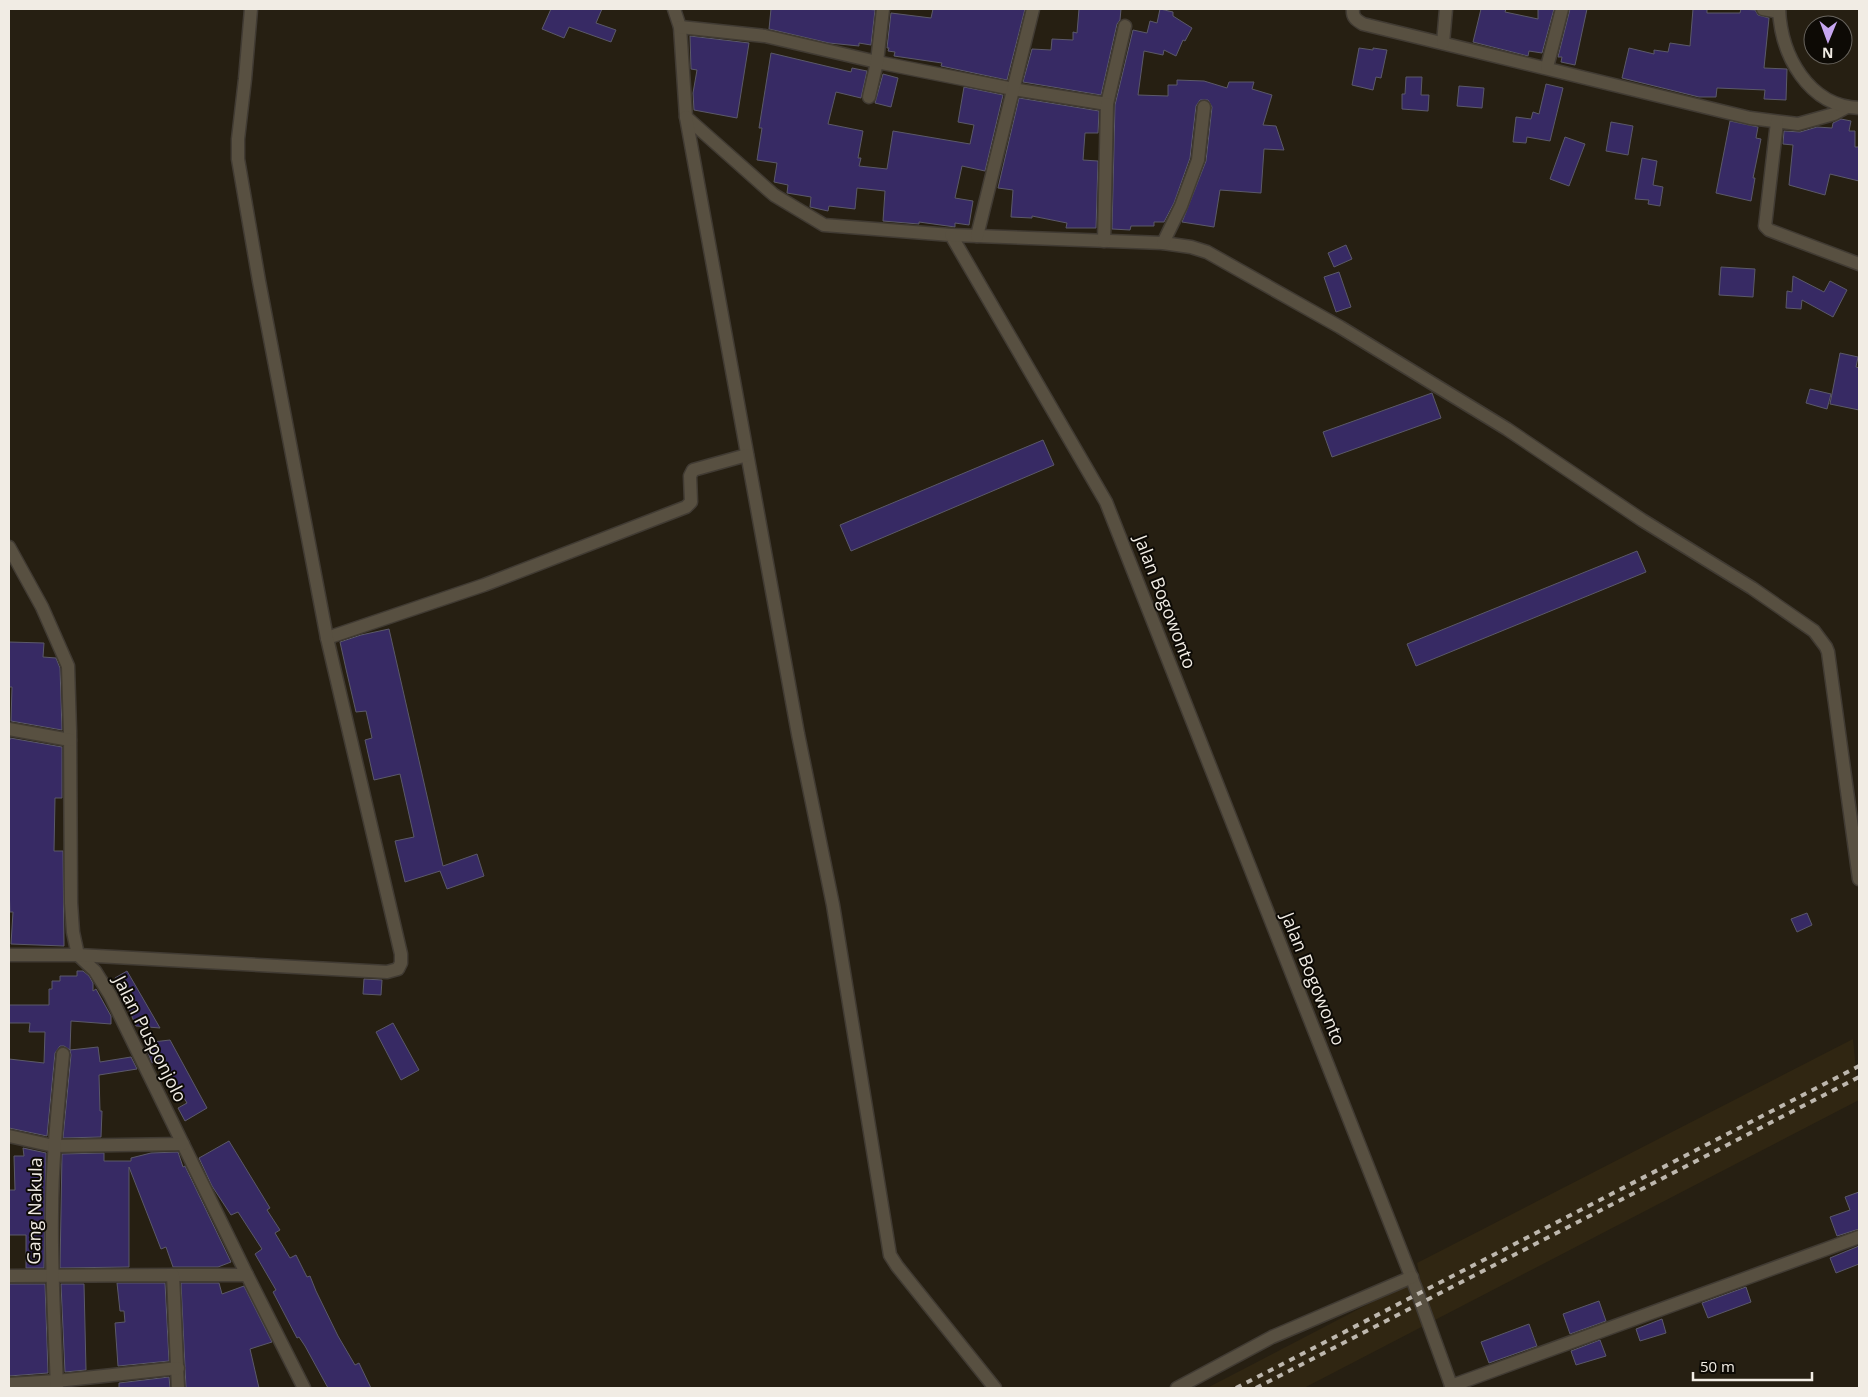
<svg xmlns="http://www.w3.org/2000/svg" width="1868" height="1397" viewBox="0 0 1868 1397" font-family="'Open Sans',sans-serif">
  <style>
    .built { fill: #302612 }
    .building { fill: #372a64; stroke: #5b5969 }
    .lines { fill: none; stroke-linecap: round; stroke-linejoin: round }
    .minor-casing { stroke: #413b33; stroke-width: 15 }
    .minor { stroke: #585041; stroke-width: 12 }
    .rail { stroke: #bdb7ae; stroke-width: 4; stroke-dasharray: 6 6; stroke-linecap: butt }
    .labels { text-anchor: middle; stroke-width: 4; stroke-linejoin: round; paint-order: stroke }
    .street-label { font-size: 18px; fill: #f1ece4; stroke: #0d0a05 }
  </style>
  <rect width="100%" height="100%" fill="#261f12"/>
  <!-- built -->
  <polygon class="built" points="1853,1039 1859,1100 1304,1388 1207,1388 1420,1277 1417,1263"/>
  <!-- building -->
  <g class="building">
    <polygon points="551,9 602,9 596,23 616,30 611,42 569,27 564,38 542,29"/>
    <polygon points="771,9 866,9 875,10 871,45 859,43 859,46 829,43 769,29"/>
    <polygon points="933,9 1025,9 1007,80 941,66 942,63 894,56 895,52 888,51 889,48 887,48 891,13 931,18"/>
    <polygon points="1079,9 1121,9 1120,20 1117,24 1101,95 1023,82 1032,49 1051,50 1052,39 1073,40 1073,32 1077,33"/>
    <polygon points="1160,9 1173,12 1173,16 1192,28 1185,41 1183,40 1176,56 1164,50 1163,55 1144,51 1138,95 1168,96 1168,85 1177,85 1177,80 1204,81 1227,88 1229,82 1254,82 1252,89 1272,95 1263,125 1276,126 1284,150 1264,149 1261,193 1220,190 1214,227 1182,222 1206,161 1212,107 1208,100 1200,100 1196,106 1190,158 1174,203 1164,222 1154,222 1154,226 1131,226 1130,230 1112,229 1115,105 1133,30 1147,33 1150,21 1157,23"/>
    <polygon points="1481,9 1506,9 1505,12 1538,19 1538,9 1554,9 1542,53 1529,51 1528,56 1473,42"/>
    <polygon points="1570,9 1587,9 1575,65 1561,62 1562,57 1558,57"/>
    <polygon points="1693,9 1707,9 1707,13 1740,13 1741,9 1755,10 1758,15 1769,18 1764,68 1787,69 1786,100 1764,99 1765,90 1717,88 1716,97 1699,97 1622,78 1629,48 1654,54 1654,50 1668,52 1670,43 1690,46"/>
    <polygon points="690,36 749,43 737,118 694,110 693,93 697,70 691,69"/>
    <polygon points="1359,48 1373,50 1373,48 1387,50 1381,78 1376,77 1373,90 1352,85"/>
    <polygon points="771,53 851,72 852,68 867,71 861,98 836,92 828,124 863,131 858,158 861,158 859,166 887,169 893,131 970,144 974,125 958,122 964,87 1003,95 985,171 962,166 955,198 973,201 969,225 955,223 955,227 919,222 919,224 883,221 885,191 857,188 855,209 829,206 828,211 810,207 811,197 787,193 788,185 774,182 777,163 757,160 762,128 759,128"/>
    <polygon points="883,74 898,78 891,107 875,103"/>
    <polygon points="1406,77 1422,77 1421,95 1429,95 1428,111 1402,109 1402,94 1405,94"/>
    <polygon points="1546,84 1563,88 1550,141 1527,137 1526,143 1513,142 1516,117 1531,119 1533,112 1539,114"/>
    <polygon points="1459,86 1484,88 1482,108 1457,106"/>
    <polygon points="1019,98 1099,111 1098,133 1085,133 1083,160 1098,161 1096,228 1066,228 1067,223 1032,216 1032,218 1011,217 1013,190 998,188"/>
    <polygon points="1841,119 1851,121 1849,131 1855,131 1855,147 1859,147 1859,181 1830,174 1825,195 1789,185 1793,145 1783,144 1784,131 1800,132 1817,127 1832,128 1833,123"/>
    <polygon points="1730,121 1758,127 1756,138 1761,139 1753,178 1755,178 1751,201 1716,193"/>
    <polygon points="1611,122 1633,126 1628,155 1606,151"/>
    <polygon points="1565,137 1585,144 1569,186 1550,179"/>
    <polygon points="1642,158 1657,161 1653,185 1663,187 1660,206 1648,204 1649,200 1635,199"/>
    <polygon points="1346,245 1352,259 1334,267 1328,253"/>
    <polygon points="1721,267 1755,269 1753,297 1719,295"/>
    <polygon points="1339,272 1351,307 1336,312 1324,277"/>
    <polygon points="1793,276 1824,292 1830,281 1847,290 1833,317 1802,300 1801,309 1786,308 1787,291 1792,292"/>
    <polygon points="1840,353 1858,357 1856,367 1859,368 1859,410 1830,404"/>
    <polygon points="1810,389 1831,394 1827,409 1806,403"/>
    <polygon points="1432,393 1441,418 1332,457 1323,432"/>
    <polygon points="1043,440 1054,465 851,551 840,525"/>
    <polygon points="1637,551 1646,572 1416,666 1407,644"/>
    <polygon points="389,629 443,866 477,854 484,876 447,889 440,871 405,882 395,841 414,837 400,774 374,780 365,740 372,738 366,711 356,712 346,669 340,642 361,635"/>
    <polygon points="9,642 44,643 43,657 56,658 60,668 62,730 11,721 12,687 9,687"/>
    <polygon points="10,738 62,747 62,798 55,798 54,851 63,851 64,946 11,944 13,912 10,912 9,886 9,740 10,740"/>
    <polygon points="1807,913 1812,925 1797,932 1791,919"/>
    <polygon points="77,971 83,971 89,976 93,983 93,991 96,989 111,1016 111,1024 71,1021 70,1050 64,1046 60,1046 55,1053 47,1136 9,1128 9,1059 44,1063 45,1032 29,1032 30,1023 9,1023 9,1005 49,1005 49,989 52,989 52,981 60,981 60,976 77,976"/>
    <polygon points="127,971 145,1002 160,1028 136,1026 115,978"/>
    <polygon points="364,979 382,980 381,995 363,994"/>
    <polygon points="393,1023 419,1070 401,1080 376,1032"/>
    <polygon points="170,1040 207,1108 185,1121 178,1108 187,1103 161,1059 152,1063 144,1043"/>
    <polygon points="98,1047 100,1062 131,1057 137,1069 99,1075 100,1111 102,1111 101,1137 63,1138 71,1055 70,1050"/>
    <polygon points="229,1141 270,1208 267,1210 280,1230 275,1233 290,1258 296,1255 307,1277 310,1276 316,1291 338,1336 355,1365 359,1363 371,1388 328,1388 305,1346 299,1337 297,1338 273,1292 276,1290 255,1254 262,1249 238,1212 231,1215 212,1186 199,1158"/>
    <polygon points="23,1148 46,1153 44,1268 26,1268 26,1235 9,1235 9,1190 15,1190 14,1156 24,1156"/>
    <polygon points="178,1152 183,1167 185,1166 231,1262 218,1267 173,1267 166,1247 161,1249 129,1167 129,1267 60,1268 62,1154 104,1153 104,1161 131,1161 131,1158 151,1153"/>
    <polygon points="1859,1192 1859,1229 1837,1236 1830,1217 1850,1210 1845,1197"/>
    <polygon points="1859,1246 1859,1264 1836,1273 1830,1258"/>
    <polygon points="117,1283 165,1283 169,1361 118,1366 115,1323 125,1322 124,1311 120,1311"/>
    <polygon points="181,1283 219,1283 222,1294 244,1286 272,1342 250,1349 259,1388 186,1388"/>
    <polygon points="9,1284 45,1284 48,1373 9,1376"/>
    <polygon points="61,1284 84,1284 86,1370 65,1372"/>
    <polygon points="1746,1287 1751,1302 1708,1318 1702,1303"/>
    <polygon points="1599,1301 1606,1321 1570,1334 1563,1314"/>
    <polygon points="1662,1319 1666,1333 1640,1341 1636,1329"/>
    <polygon points="1529,1324 1537,1346 1489,1363 1481,1342"/>
    <polygon points="1600,1340 1606,1356 1576,1365 1571,1351"/>
    <polygon points="169,1377 170,1388 119,1388 119,1383"/>
  </g>
  <g class="lines">
    <defs>
      <g id="minor">
        <polyline points="674,9 680,27 686,117 774,195 824,225 951,235 1106,502 1418,1294 1452,1388"/>
        <path d="M1353 9C1352 17 1356 20 1363 24L1750 118 1798 124 1834 114 1847 107"/>
        <polyline points="1763,9 1779,12"/>
        <path d="M1779 9C1781 55 1808 106 1859 108"/>
        <polyline points="680,27 765,36 877,62 1013,89 1107,104 1125,26"/>
        <polyline points="1443,43 1446,9"/>
        <polyline points="1547,67 1562,9"/>
        <polyline points="869,97 877,62 883,9"/>
        <polyline points="686,117 798,734 833,905 890,1255 897,1266 995,1388"/>
        <polyline points="1777,122 1765,226 1769,230 1859,264"/>
        <polyline points="951,235 1163,243 1191,247 1207,252 1340,327 1507,429 1642,520 1752,588 1814,631 1826,647 1828,652 1859,879"/>
        <polyline points="977,236 1033,9"/>
        <polyline points="1104,241 1107,104"/>
        <polyline points="1163,243 1181,206 1198,160 1204,107"/>
        <polyline points="9,547 42,607 68,666 70,731 71,903 73,932 78,955 95,971 110,995 247,1275 304,1388"/>
        <polyline points="327,638 484,585 686,507 691,502 690,476 693,470 747,455"/>
        <polyline points="9,729 70,740"/>
        <polyline points="9,955 78,955 387,972 398,969 401,963 401,954 327,638 259,281 238,159 238,139 245,79 251,9"/>
        <polyline points="9,1136 54,1146 183,1144"/>
        <polyline points="173,1275 247,1275"/>
        <polyline points="9,1276 173,1275 178,1388"/>
        <polyline points="9,1384 57,1381 178,1368"/>
        <polyline points="1451,1386 1859,1237"/>
        <path d="M57 1388C55 1330 51 1272 52 1213 52 1160 58 1107 63 1054"/>
        <polyline points="1177,1388 1272,1337 1412,1277"/>
      </g>
    </defs>
    <!-- minor casing -->
    <use href="#minor" class="minor-casing"/>
    <!-- minor -->
    <use href="#minor" class="minor"/>
    <!-- rail -->
    <g class="rail">
      <polyline points="1236,1388 1859,1066"/>
      <polyline points="1256,1388 1859,1077"/>
    </g>
  </g>
  <g class="labels">
    <!-- street labels -->
    <g class="street-label">
      <text transform="translate(1165 602) rotate(69)" y="6">Jalan Bogowonto</text>
      <text transform="translate(1313 979) rotate(68)" y="6">Jalan Bogowonto</text>
      <text transform="translate(150 1039) rotate(63)" y="6">Jalan Pusponjolo</text>
      <text transform="translate(35 1211) rotate(-89)" y="6">Gang Nakula</text>
    </g>
  </g>
  <!-- border -->
  <rect width="1868" height="1397" fill="none" stroke="#f1ece4" stroke-width="20"/>
  <!-- north arrow -->
  <g transform="translate(1828 40) rotate(181)"><circle r="24" fill="#0d0a05" stroke="#68645e"/>
  <path d="M0-4L9 19L0 12L-9 19Z" fill="#c6a6f0"/>
  <text y="-8" font-size="14" font-weight="bold" text-anchor="middle" fill="#f1ece4">N</text>
  </g>
  <!-- scale -->
  <path d="M1693 1372v8h119v-8" fill="none" stroke="#f1ece4" stroke-width="2.5"/>
  <text x="1700" y="1372" font-size="15" fill="#f1ece4" stroke="#0d0a05" stroke-width="4" paint-order="stroke">50 m</text>
</svg>
